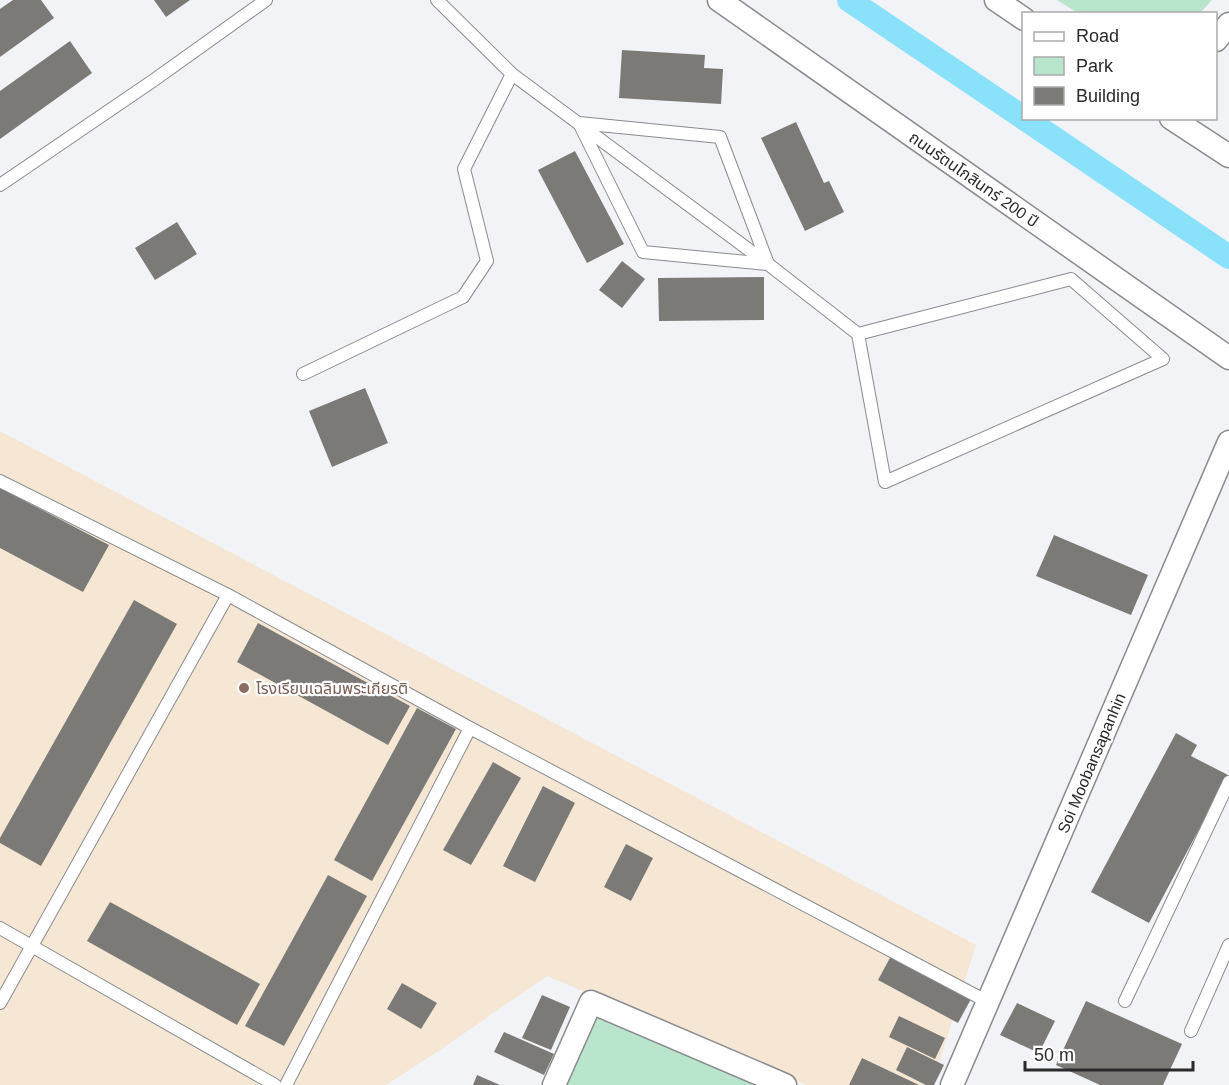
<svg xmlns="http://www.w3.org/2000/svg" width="1229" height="1085" viewBox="0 0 1229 1085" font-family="Helvetica,'Noto Sans Thai',sans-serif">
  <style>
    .education { fill: #f5e7d4 }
    .green { fill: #b9e5cd }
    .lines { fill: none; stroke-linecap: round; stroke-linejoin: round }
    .canal { stroke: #8ae1fa; stroke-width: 24 }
    .building { fill: #7c7a77 }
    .lane-casing { stroke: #8a8b8e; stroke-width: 14 }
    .street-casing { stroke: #8a8b8e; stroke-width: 25 }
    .lane { stroke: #fff; stroke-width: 12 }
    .street { stroke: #fff; stroke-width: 22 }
    .education-dot { fill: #8d6e63; stroke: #fff; stroke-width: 2 }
    .labels { text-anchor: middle; stroke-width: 4.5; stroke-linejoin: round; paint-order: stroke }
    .street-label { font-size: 16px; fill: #2a2a2b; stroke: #fff }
    .education-label { font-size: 16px; fill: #785e54; stroke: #fff; text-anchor: start }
  </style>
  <rect width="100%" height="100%" fill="#f2f3f7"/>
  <!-- education -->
  <polygon class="education" points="0,431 976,945 932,1085 807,1085 547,976 443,1048 386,1085 0,1085"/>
  <!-- green -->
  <g class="green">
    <polygon points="1057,0 1212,0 1200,13 1078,13"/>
    <polygon points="597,1015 756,1085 565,1085"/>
  </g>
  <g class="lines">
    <!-- canal -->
    <g class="canal">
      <polyline points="849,0 1024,118"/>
      <polyline points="1024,118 1229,257"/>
    </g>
  </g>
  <!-- building -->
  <g class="building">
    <polygon points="13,0 41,0 54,18 0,57 0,9"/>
    <polygon points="154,0 190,0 166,17"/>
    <polygon points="70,41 92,73 0,139 0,91"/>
    <polygon points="622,50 705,55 704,68 723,69 721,104 619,98"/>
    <polygon points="796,122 824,183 829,181 844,212 805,231 761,138"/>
    <polygon points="575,151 624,244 587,263 538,170"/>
    <polygon points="177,222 197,254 155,280 135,248"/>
    <polygon points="622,261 645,279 622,308 599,290"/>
    <polygon points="764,277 764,320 659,321 658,278"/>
    <polygon points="365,388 388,443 332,467 309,411"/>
    <polygon points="0,488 109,545 83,592 0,548"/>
    <polygon points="1054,535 1148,575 1131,615 1036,576"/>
    <polygon points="134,600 177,624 41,866 0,843 0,838"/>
    <polygon points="258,623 410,706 388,745 237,662"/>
    <polygon points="417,708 456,729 372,881 334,860"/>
    <polygon points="1176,733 1197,745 1191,756 1228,775 1149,923 1091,892"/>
    <polygon points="493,762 521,778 471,865 443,850"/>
    <polygon points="543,786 575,803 535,882 503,866"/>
    <polygon points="626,844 653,858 631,901 604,887"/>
    <polygon points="328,875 367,896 284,1046 245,1026"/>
    <polygon points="110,902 260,984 237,1025 87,941"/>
    <polygon points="891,956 971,999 958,1023 878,980"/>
    <polygon points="402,983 437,1003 421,1029 387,1009"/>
    <polygon points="542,995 570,1007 551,1050 522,1038"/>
    <polygon points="1086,1001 1182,1044 1163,1085 1100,1085 1056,1065"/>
    <polygon points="1017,1003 1055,1021 1039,1053 1000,1035"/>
    <polygon points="899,1016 945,1038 935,1059 889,1037"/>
    <polygon points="504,1032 554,1054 544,1075 494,1052"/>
    <polygon points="907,1047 944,1065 934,1085 926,1085 896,1070"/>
    <polygon points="862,1058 919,1085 849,1085"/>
    <polygon points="477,1075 500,1085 473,1085"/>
  </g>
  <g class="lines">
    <defs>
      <g id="lane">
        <polyline points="437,0 512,74 768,264 858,334 885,482 1163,359 1071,279 858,334"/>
        <polygon points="579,123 720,137 768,264 643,252"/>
        <polyline points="0,185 154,80 266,0"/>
        <polyline points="303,374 463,297 487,261 464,169 512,74"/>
        <polyline points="0,481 228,595 470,728 988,1002"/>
        <polyline points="0,928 275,1085"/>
        <polyline points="1125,1001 1229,782"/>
        <polyline points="0,1003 228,595"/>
        <polyline points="1191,1031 1229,945"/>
        <polyline points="286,1085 470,728"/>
      </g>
      <g id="street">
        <polyline points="719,0 1229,358"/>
        <polyline points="996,0 1024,19"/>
        <polyline points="1216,40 1229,24"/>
        <polyline points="1171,118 1229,156"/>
        <polyline points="554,1085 591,1002 785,1085"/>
        <polyline points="952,1085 1229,442"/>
      </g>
    </defs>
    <!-- lane casing -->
    <use href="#lane" class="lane-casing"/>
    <!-- street casing -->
    <use href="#street" class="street-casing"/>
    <!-- lane -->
    <use href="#lane" class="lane"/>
    <!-- street -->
    <use href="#street" class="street"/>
  </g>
  <!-- markers -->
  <circle class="education-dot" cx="244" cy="688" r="6"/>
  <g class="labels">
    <!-- street labels -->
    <g class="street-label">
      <text transform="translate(974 179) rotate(35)" y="6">ถนนรัตนโกสินทร์ 200 ปี</text>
      <text transform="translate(1091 763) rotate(-67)" y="6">Soi Moobansapanhin</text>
    </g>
    <!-- education labels -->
    <g class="education-label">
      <text x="256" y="694">โรงเรียนเฉลิมพระเกียรติ</text>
    </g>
  </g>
  <!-- legend -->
  <rect x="1022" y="12" width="195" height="108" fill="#ffffff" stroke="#aaaaaa" stroke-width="1.5"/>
  <rect x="1034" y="32" width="30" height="9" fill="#ffffff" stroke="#aaaaaa" stroke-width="1.5"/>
  <text x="1076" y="42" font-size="18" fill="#2a2a2b">Road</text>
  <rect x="1034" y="57" width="30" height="18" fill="#b9e5cd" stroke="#aaaaaa" stroke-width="1.5"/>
  <text x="1076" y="72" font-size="18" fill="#2a2a2b">Park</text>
  <rect x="1034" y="87" width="30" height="18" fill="#7c7a77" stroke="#aaaaaa" stroke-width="1.5"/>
  <text x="1076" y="102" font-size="18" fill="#2a2a2b">Building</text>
  <!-- scale -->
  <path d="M1025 1061v9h168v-9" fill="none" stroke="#2a2a2b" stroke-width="3"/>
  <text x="1034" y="1061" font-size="18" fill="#2a2a2b" stroke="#ffffff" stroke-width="4.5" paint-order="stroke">50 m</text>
</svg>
